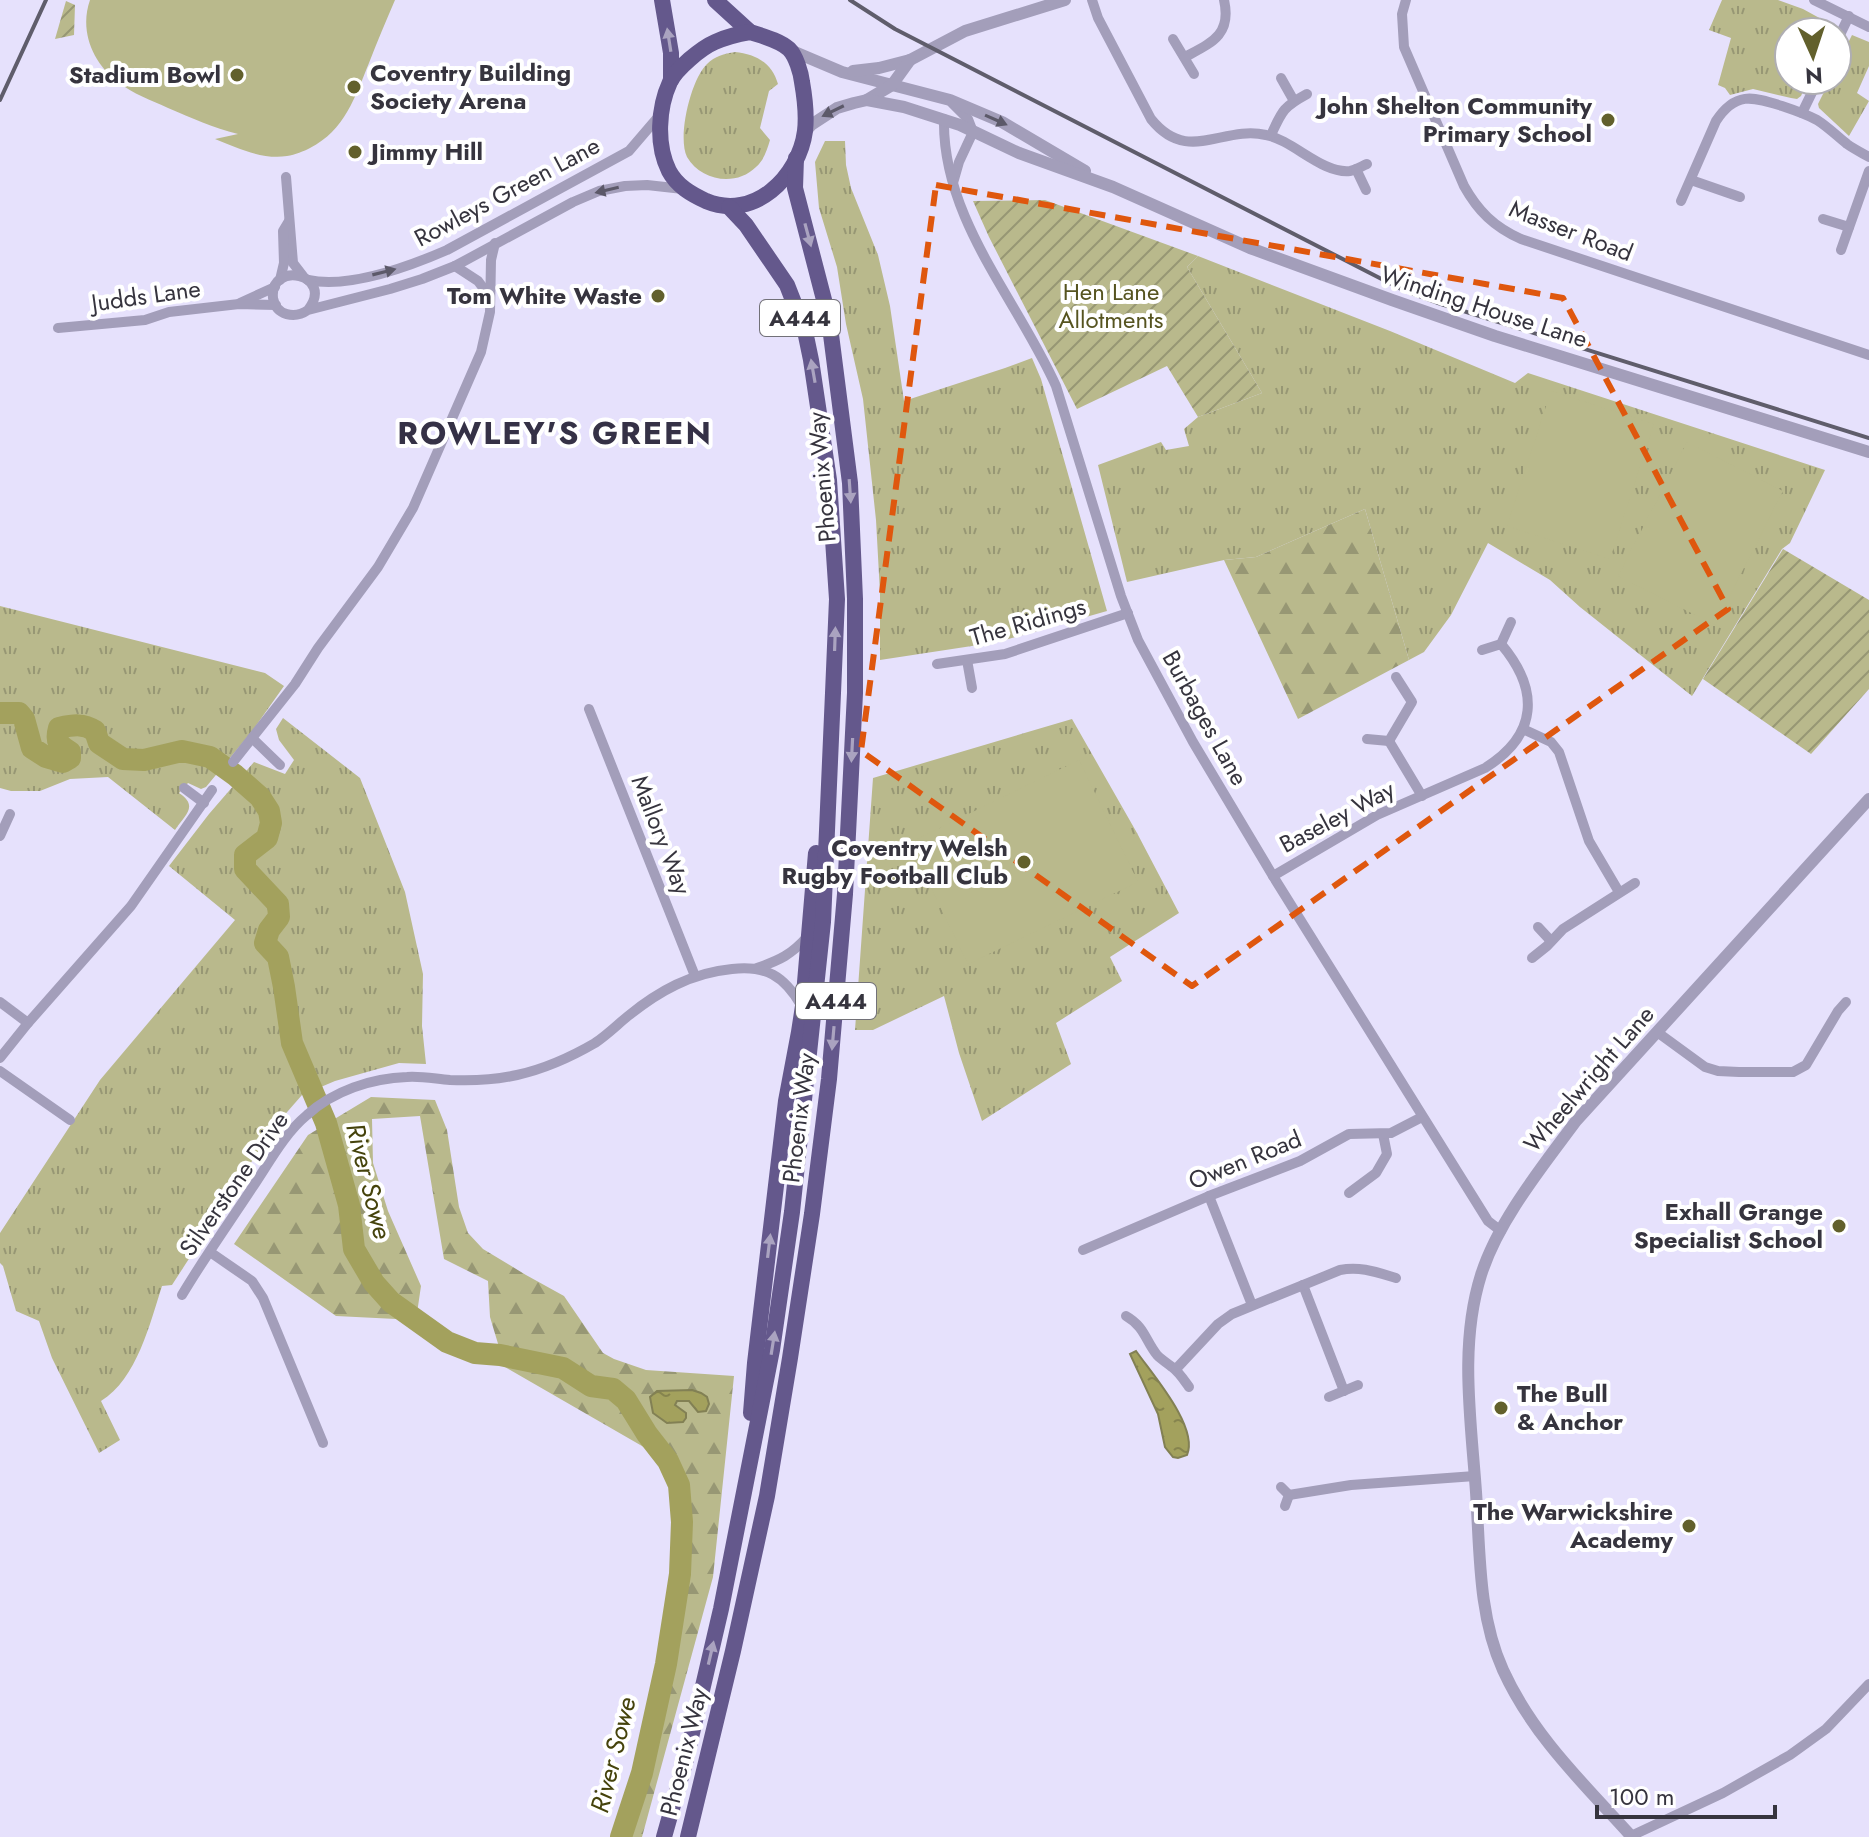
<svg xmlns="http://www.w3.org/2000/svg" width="1869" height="1837" viewBox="0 0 1869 1837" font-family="Jost,sans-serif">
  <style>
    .grass { fill: url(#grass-tufts) }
    .forest { fill: url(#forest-firs); fill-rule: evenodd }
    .garden { fill: url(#garden-furrows) }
    .pitch { fill: #b9b98c }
    .water { fill: url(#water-ripples); stroke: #828054; stroke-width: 2 }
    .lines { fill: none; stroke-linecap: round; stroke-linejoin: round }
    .river { stroke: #a3a15d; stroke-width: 22 }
    .minor { stroke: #a39eba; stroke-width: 10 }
    .tertiary { stroke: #a39eba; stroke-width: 12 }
    .trunk { stroke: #64588c; stroke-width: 16 }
    .rail { stroke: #5f5d6b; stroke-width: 4 }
    .oneway { fill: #aaa3c0 }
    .oneway2 { fill: #5c5969 }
    .marked { fill: none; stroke: #df570e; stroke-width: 6; stroke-dasharray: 16 10; stroke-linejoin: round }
    .poi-dot { fill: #62602c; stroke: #fff; stroke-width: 3 }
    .labels { text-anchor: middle; stroke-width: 8; stroke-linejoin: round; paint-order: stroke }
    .shield { fill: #fff; stroke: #727178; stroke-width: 2 }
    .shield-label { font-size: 22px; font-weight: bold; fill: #36343e }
    .poi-label { font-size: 24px; font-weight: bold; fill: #36343e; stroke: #fff; text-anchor: end }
    .street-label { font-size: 24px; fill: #36343e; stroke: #fff }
    .park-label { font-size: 24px; fill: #565420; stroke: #fff }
    .water-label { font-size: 26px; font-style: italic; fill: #45430c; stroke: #fff }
    .district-label { font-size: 32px; font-weight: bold; letter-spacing: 2px; fill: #353146; stroke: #fff }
  </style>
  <defs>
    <pattern id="grass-tufts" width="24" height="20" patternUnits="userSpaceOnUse" patternTransform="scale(2)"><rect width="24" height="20" fill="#b9b98c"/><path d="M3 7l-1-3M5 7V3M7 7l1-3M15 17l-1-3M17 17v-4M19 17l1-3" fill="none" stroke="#979774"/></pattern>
    <pattern id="forest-firs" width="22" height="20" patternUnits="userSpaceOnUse" patternTransform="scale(2)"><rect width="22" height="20" fill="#b9b98c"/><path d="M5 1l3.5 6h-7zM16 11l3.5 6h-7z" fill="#979774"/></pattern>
    <pattern id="garden-furrows" width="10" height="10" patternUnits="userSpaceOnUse" patternTransform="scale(2)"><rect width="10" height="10" fill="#b9b98c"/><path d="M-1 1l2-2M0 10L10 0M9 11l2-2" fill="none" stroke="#979774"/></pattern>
    <pattern id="water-ripples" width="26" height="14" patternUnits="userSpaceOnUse" patternTransform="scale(2)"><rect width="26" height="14" fill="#a3a15d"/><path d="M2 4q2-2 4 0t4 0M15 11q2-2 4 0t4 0" fill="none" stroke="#86844e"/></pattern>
  </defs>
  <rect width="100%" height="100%" fill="#e6e1fc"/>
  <!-- grass -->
  <g class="grass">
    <polygon points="1722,0 1778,0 1803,9 1834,26 1833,32 1789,32 1789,80 1808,80 1801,96 1797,99 1791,98 1753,89 1730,95 1725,88 1718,85 1731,38 1709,30"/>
    <polygon points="1852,35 1869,42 1869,66 1857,93 1869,101 1849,136 1819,108 1818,104 1830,80 1837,80 1837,65"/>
    <path d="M735 52C756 54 772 63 778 84L769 91 760 128 770 140C767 150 764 160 756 167 736 187 701 181 687 157 677 137 691 79 707 64 715 56 724 54 735 52Z"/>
    <polygon points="825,141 845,141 846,165 851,188 878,255 890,306 904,401 1005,368 1032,358 1041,379 1107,611 998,642 880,660 880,593 876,520 863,399 846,324 837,267 819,208 815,162"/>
    <polygon points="1198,256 1390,331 1515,383 1528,373 1825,470 1790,543 1782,549 1692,696 1580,607 1550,580 1488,543 1451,615 1424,652 1409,660 1365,509 1256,557 1224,560 1127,582 1098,465 1161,442 1166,450 1189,446 1184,429 1198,417 1262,393 1187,267"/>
    <path d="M0 606 265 673 284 686 253 730 206 787 201 789 188 783 179 793C199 806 185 815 175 830L108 777 70 779 40 791H11L0 788Z"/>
    <path d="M283 718 360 778 405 892 423 974 422 1026 426 1064 399 1063 335 1081 302 1095 274 1127 172 1285 162 1286C150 1323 137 1379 101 1401L120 1440 99 1453 52 1358 39 1321 16 1311 3 1266 0 1263V1233L100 1080 235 920 169 866 209 814 254 762 285 774 294 760 279 740 276 729Z"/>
    <polygon points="1072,719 1137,833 1179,913 1110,957 1122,981 1056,1023 1071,1064 982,1121 959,1053 944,996 873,1030 855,1030 873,778"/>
  </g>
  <!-- forest -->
  <g class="forest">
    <polygon points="1365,509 1409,660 1298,719 1224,560 1256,557"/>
    <path d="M371 1097 435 1100 447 1130 459 1207 468 1233 483 1249 526 1275 564 1296 603 1353 614 1359 646 1370 734 1376 713 1577 642 1837H621L642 1773 666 1664 680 1575 682 1522 679 1486 668 1461 505 1367 490 1317 488 1281 444 1259 420 1116 372 1119 373 1163 388 1211 421 1286 416 1320 336 1316 234 1244 308 1135ZM692 1390 709 1404 705 1411 698 1412 689 1401H676L675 1405 680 1410 668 1423 653 1413 657 1391Z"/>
  </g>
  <!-- garden -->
  <g class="garden">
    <polygon points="66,1 75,5 74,35 55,39"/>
    <polygon points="1045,200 1198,256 1187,267 1262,393 1198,417 1167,366 1077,409 989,237 973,201"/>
    <polygon points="1783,549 1869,600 1869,689 1811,754 1703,679"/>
  </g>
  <!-- pitch -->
  <g class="pitch">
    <path d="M90 0H395C386 21 377 42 369 63 355 97 345 130 310 148 304 151 295 155 287 156 263 160 237 148 215 139L238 134C213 128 192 118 168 108 151 100 133 94 118 82 93 63 79 31 90 0Z"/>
    <polygon points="1551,391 1654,424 1610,559 1507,526"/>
    <polygon points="1687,442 1783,491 1715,625 1618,576"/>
    <polygon points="1079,760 1138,882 968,964 909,843"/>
  </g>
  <!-- water -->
  <g class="water">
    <path d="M1136 1351C1152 1374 1199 1427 1187 1455L1178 1458 1173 1457 1165 1447 1158 1414 1130 1354Z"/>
    <polygon points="692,1390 701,1393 707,1397 709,1404 706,1411 698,1412 689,1401 677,1401 675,1405 686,1413 686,1418 683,1422 667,1423 653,1413 650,1397 657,1391"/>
  </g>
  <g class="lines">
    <!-- river -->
    <path class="river" d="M0 713H19L24 719 32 748 46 757 63 762 70 758V752C59 745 55 742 59 728 73 725 83 723 95 731L99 743 123 759 144 760 182 751 210 757 235 775 260 797 269 811 271 823 267 838 245 855V869L278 904 279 917 269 930 265 943 278 957 284 987 292 1043 326 1123 349 1205 354 1249 374 1283 391 1302 447 1342 475 1353 500 1355 563 1368 591 1386 613 1389 626 1400 647 1434 668 1461 679 1485 682 1522 680 1574 666 1664 642 1773 621 1837"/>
    <!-- minor -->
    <g class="minor">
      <path d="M1092 0 1098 18 1151 119C1188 165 1222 125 1266 135 1293 140 1322 174 1350 171 1356 170 1362 166 1367 164"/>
      <path d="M1406 0 1402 14 1404 47 1464 186C1478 211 1494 227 1521 239L1869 355"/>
      <polyline points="1814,0 1869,27"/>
      <polyline points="1173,39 1194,74"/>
      <polyline points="1837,41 1849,16"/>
      <path d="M1185 57C1211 43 1232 35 1224 0"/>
      <polyline points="1281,78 1294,101"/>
      <polyline points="952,103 968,119 973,132 959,162 953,183"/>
      <polyline points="1802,113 1818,80"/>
      <path d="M944 119C942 219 1017 299 1056 386L1121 596 1138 640 1193 742 1273 876 1488 1221 1501 1231"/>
      <path d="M1271 135C1282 111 1283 107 1307 94"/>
      <polyline points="1356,169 1366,190"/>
      <polyline points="286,177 293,263 303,276"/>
      <polyline points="1691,180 1740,197"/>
      <path d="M1681 201 1716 121C1735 92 1752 96 1782 106 1794 110 1806 114 1817 120 1828 127 1837 136 1847 144 1854 149 1862 153 1869 157"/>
      <polyline points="1823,219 1849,227"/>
      <polyline points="1841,250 1869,171"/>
      <polyline points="455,266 478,281 490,297"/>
      <polyline points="280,280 284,263 283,231 289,221"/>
      <path d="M308 280C350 289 408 267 447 250L629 151 659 116"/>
      <polyline points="240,303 275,287"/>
      <path d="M308 310C336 274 269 260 273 298 276 316 295 319 308 310L390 289 422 279 455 266 573 202 599 191 625 186 647 185 683 189"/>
      <polyline points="58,328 145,320 169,312 239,304 276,305"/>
      <polyline points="1482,650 1501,644 1511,622"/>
      <polyline points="967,660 972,688"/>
      <polyline points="937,664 1005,654 1128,613"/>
      <polyline points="589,709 695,976"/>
      <polyline points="1523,729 1551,742 1559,752 1589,841 1619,892"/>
      <polyline points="252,738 280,765"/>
      <polyline points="1367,739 1389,741 1412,702 1396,677"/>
      <polyline points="1389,741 1422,796"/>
      <polyline points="233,762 295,684 318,648 378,567 413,508 481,352 490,312 491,260 495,243"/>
      <polyline points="184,788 204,803"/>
      <polyline points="0,836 10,814"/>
      <path d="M1273 876 1377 815 1485 768C1538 735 1540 690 1501 644"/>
      <polyline points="1538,927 1551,941"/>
      <polyline points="1532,958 1547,946 1563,929 1635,883"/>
      <path d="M757 968C780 960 791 955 808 936"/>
      <polyline points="0,1002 28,1023"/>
      <polyline points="1657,1032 1705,1067 1718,1071 1739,1072 1793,1072 1806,1065 1838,1011 1846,1002"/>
      <polyline points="0,1058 28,1023 131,906 212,790"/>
      <polyline points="0,1071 70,1120"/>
      <polyline points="1349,1193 1376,1173 1387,1154 1383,1134"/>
      <polyline points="1209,1196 1252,1305"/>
      <polyline points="1083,1250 1209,1196 1300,1161 1349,1134 1391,1133 1422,1117"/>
      <polyline points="210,1252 252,1281 263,1298 323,1443"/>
      <polyline points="1303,1285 1344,1391"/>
      <path d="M182 1295C204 1258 229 1223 252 1188 269 1163 284 1134 307 1115 333 1091 372 1078 407 1077 422 1076 436 1079 450 1080 472 1081 495 1080 517 1075 544 1069 571 1057 595 1043 607 1035 617 1025 628 1016 659 991 691 973 732 969 766 965 784 976 801 1005"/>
      <path d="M1126 1316C1145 1327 1145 1340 1157 1355 1162 1360 1167 1363 1172 1367 1179 1372 1184 1380 1189 1387"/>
      <path d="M1176 1369 1218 1324 1232 1314 1340 1270C1360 1266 1376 1272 1396 1278"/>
      <polyline points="1329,1397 1358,1385"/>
      <polyline points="1281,1487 1289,1495 1285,1506"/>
      <polyline points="1289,1495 1351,1485 1475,1476"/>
      <polyline points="1631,1836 1723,1793 1790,1755 1826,1729 1869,1684"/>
    </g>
    <!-- tertiary -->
    <g class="tertiary">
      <polyline points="790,50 842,72 950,100 1002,122 1085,171"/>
      <polyline points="853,71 879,68 910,60 965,31 1065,0"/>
      <polyline points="867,100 892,85 910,60"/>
      <polyline points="805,132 811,125 837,108 854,103 867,100 904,107 960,125 1019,153 1113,187 1250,248 1392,300 1495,336 1869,452"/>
      <path d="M1632 1837C1584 1784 1533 1736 1503 1670 1478 1615 1480 1551 1476 1492 1471 1420 1459 1345 1481 1275 1498 1221 1542 1167 1576 1121L1869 799"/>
    </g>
    <!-- trunk -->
    <g class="trunk">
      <polyline points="662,0 671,53 671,80"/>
      <polyline points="715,0 750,32"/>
      <path d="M750 32C762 36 779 40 789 49 796 56 801 73 802 82 805 99 807 114 805 131 799 177 754 221 706 201 691 194 677 186 669 171 656 145 658 108 670 82 676 69 701 48 715 42 726 37 738 34 750 32Z"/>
      <polyline points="751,1413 755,1363 786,1101 799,1032 803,1006 816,853"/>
      <polyline points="664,1837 686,1759 721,1609 772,1350 792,1212 823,922 833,693 837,599 829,480 811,360 805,331 787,285 746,225 729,207"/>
      <polyline points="688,1837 733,1651 767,1496 790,1358 812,1214 829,1079 845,894 855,693 855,599 850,483 829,319 795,188 796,158"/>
    </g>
    <!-- rail -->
    <g class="rail">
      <polyline points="850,0 895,29 1403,290 1441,304 1869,438"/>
      <polyline points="0,100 46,0"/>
    </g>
  </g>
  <!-- one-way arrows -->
  <defs><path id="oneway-solid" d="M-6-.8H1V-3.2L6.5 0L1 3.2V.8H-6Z" transform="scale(2)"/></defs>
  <g class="oneway">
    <use href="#oneway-solid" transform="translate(669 40) rotate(-99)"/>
    <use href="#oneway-solid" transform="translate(808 235) rotate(75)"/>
    <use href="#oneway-solid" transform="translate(813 371) rotate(-100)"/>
    <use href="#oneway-solid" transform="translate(850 491) rotate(86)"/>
    <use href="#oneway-solid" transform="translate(835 639) rotate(-88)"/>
    <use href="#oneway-solid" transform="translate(852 750) rotate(93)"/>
    <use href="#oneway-solid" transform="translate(833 1038) rotate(95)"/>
    <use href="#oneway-solid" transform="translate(769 1246) rotate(-83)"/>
    <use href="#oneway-solid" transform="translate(773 1343) rotate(-81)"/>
    <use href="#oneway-solid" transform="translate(711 1653) rotate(-77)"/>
  </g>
  <g class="oneway2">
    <use href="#oneway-solid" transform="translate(833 111) rotate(154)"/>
    <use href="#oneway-solid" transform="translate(996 120) rotate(24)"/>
    <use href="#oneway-solid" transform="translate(607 190) rotate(167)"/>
    <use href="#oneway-solid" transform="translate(384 272) rotate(-14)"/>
  </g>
  <!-- marked area -->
  <path class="marked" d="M936 185 1563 298 1728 609 1192 986 861 751Z"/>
  <!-- markers -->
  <g class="poi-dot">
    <circle cx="237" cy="75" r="8"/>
    <circle cx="354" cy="87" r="8"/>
    <circle cx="1608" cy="120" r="8"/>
    <circle cx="355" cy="152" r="8"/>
    <circle cx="658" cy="296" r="8"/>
    <circle cx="1024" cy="862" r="8"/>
    <circle cx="1839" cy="1226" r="8"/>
    <circle cx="1501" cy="1408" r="8"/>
    <circle cx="1689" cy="1526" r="8"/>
  </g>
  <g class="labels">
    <!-- shield labels -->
    <g class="shield">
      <rect x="760" y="300" width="80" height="36" rx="6"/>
      <rect x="796" y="983" width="80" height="36" rx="6"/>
    </g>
    <g class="shield-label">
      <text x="800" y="326">A444</text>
      <text x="836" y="1009">A444</text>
    </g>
    <!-- poi labels -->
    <g class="poi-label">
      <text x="370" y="81" text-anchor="start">Coventry Building<tspan x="370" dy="28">Society Arena</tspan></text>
      <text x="221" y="83">Stadium Bowl</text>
      <text x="1592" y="114">John Shelton Community<tspan x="1592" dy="28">Primary School</tspan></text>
      <text x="371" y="160" text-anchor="start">Jimmy Hill</text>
      <text x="642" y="304">Tom White Waste</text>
      <text x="1008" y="856">Coventry Welsh<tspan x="1008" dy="28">Rugby Football Club</tspan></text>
      <text x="1823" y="1220">Exhall Grange<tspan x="1823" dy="28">Specialist School</tspan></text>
      <text x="1517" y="1402" text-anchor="start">The Bull<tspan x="1517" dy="28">&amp; Anchor</tspan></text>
      <text x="1673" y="1520">The Warwickshire<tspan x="1673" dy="28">Academy</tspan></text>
    </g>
    <!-- street labels -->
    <g class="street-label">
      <text transform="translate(507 192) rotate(-28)" y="8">Rowleys Green Lane</text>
      <text transform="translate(1571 231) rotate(21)" y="8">Masser Road</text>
      <text transform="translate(146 296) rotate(-8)" y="8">Judds Lane</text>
      <text transform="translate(1484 307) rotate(18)" y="8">Winding House Lane</text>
      <text transform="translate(822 477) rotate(-95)" y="8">Phoenix Way</text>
      <text transform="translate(1028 622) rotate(-16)" y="8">The Ridings</text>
      <text transform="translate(1205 718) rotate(61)" y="8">Burbages Lane</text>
      <text transform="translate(1337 817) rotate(-28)" y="8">Baseley Way</text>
      <text transform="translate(661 835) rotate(69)" y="8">Mallory Way</text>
      <text transform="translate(1589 1079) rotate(-49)" y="8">Wheelwright Lane</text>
      <text transform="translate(799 1118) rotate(-83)" y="8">Phoenix Way</text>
      <text transform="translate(1245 1160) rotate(-22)" y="8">Owen Road</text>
      <text transform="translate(234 1184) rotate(-55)" y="8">Silverstone Drive</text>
      <text transform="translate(684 1752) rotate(-76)" y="8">Phoenix Way</text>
    </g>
    <!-- park labels -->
    <g class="park-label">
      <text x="1111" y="300">Hen Lane<tspan x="1111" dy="28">Allotments</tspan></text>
    </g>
    <!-- water labels -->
    <g class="water-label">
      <text transform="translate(369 1181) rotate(76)" y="9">River Sowe</text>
      <text transform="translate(613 1755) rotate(-76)" y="9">River Sowe</text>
    </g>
    <!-- district labels -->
    <g class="district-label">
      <text x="555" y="444">ROWLEY'S GREEN</text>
    </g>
  </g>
  <!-- north arrow -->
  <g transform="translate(1813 56) rotate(177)"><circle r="38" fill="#ffffff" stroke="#afaeb2" stroke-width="2"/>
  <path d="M0-6L14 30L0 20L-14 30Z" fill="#62602c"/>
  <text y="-12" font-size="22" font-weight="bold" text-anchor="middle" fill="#36343e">N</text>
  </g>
  <!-- scale -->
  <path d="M1597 1805v12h178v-12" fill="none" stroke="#36343e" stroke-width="4"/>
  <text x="1609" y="1805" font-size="24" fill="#36343e" stroke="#ffffff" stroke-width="6" paint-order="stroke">100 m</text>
</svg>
